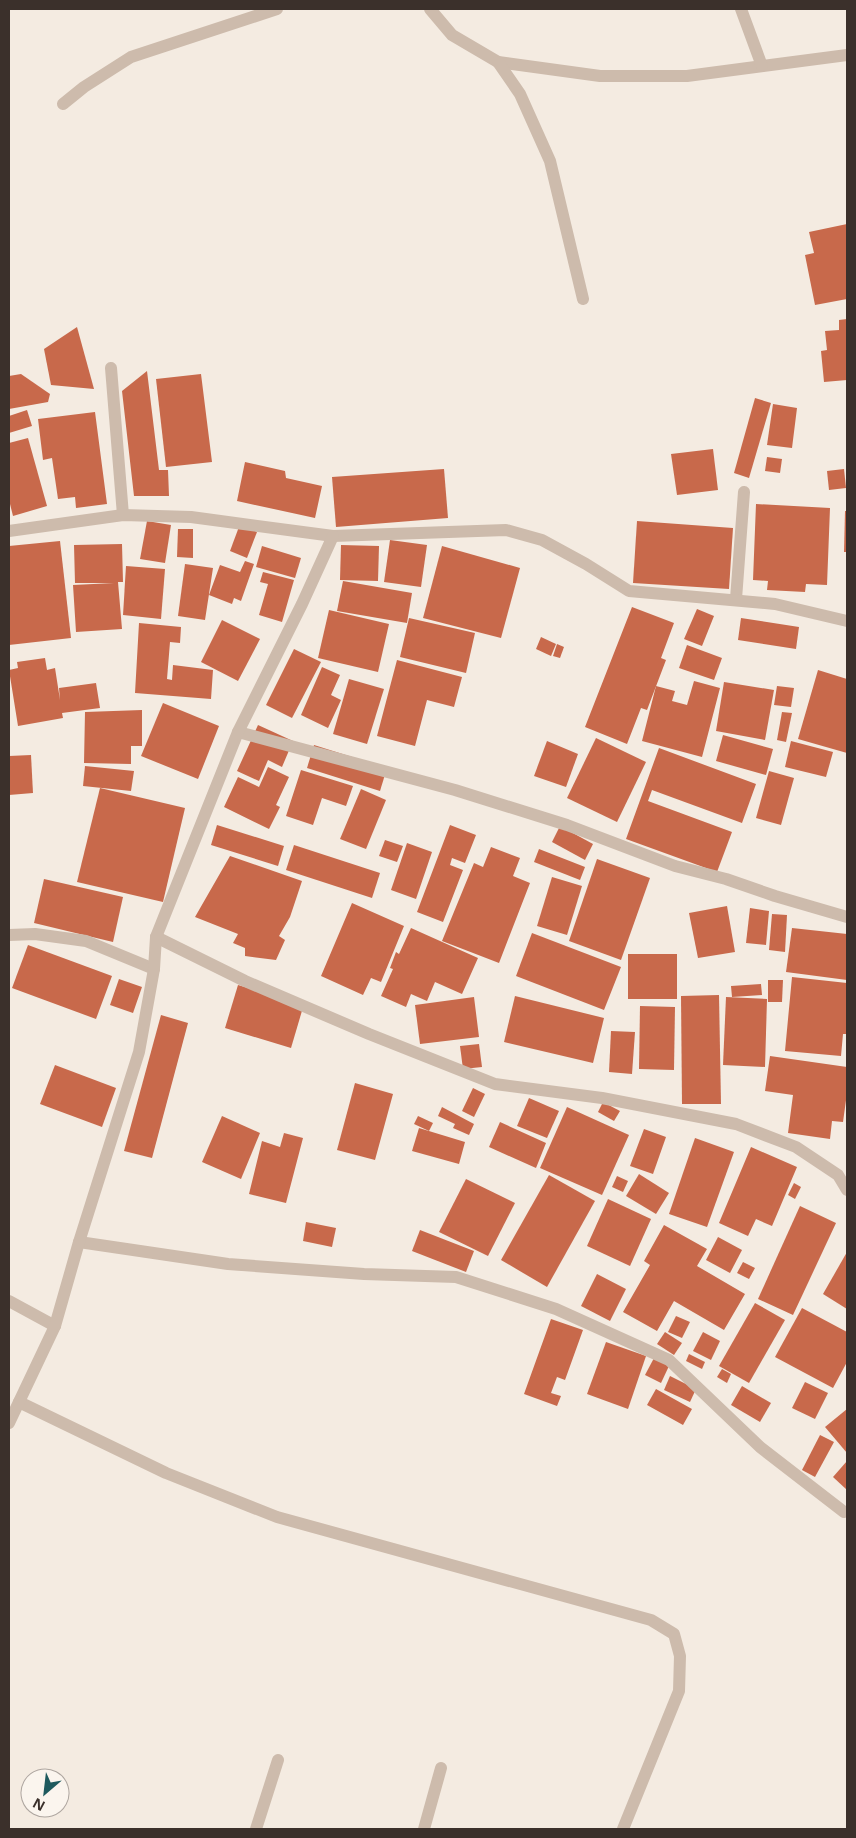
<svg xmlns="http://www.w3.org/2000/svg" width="856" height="1838" viewBox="0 0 856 1838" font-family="'Open Sans',sans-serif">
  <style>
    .building { fill: #c8694b }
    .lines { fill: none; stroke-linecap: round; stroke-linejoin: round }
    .service { stroke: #cdbbac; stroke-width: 12 }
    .minor { stroke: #cdbbac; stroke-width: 12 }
  </style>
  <rect width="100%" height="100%" fill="#f4ebe1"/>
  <!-- building -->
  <g class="building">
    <polygon points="847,224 847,299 815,305 805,255 814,253 809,232"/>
    <polygon points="847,319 847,380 824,382 821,351 827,350 825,331 839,330 839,320"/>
    <polygon points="77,327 94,389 51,385 44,349"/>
    <polygon points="147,371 159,470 168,470 169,496 134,496 122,391"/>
    <polygon points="21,374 50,394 48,402 9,409 9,376"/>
    <polygon points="201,374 212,462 166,467 156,379"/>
    <polygon points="755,398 771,403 749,478 734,473"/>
    <polygon points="773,404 797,408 792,448 767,445"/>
    <polygon points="27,410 32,426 9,433 9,416"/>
    <polygon points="95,412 107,504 76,508 75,497 58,499 52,458 43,460 38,419"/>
    <polygon points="28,438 47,506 13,516 9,500 9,443"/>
    <polygon points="713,449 718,490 677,495 671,454"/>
    <polygon points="767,457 782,459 780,473 765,471"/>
    <polygon points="245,462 285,471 286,478 322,486 315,518 237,501"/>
    <polygon points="444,469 448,518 336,527 332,477"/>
    <polygon points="844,469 846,488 829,490 827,471"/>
    <polygon points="756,504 830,508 827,585 806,584 805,592 767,590 768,581 753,580"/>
    <polygon points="845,511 847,511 847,552 844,552"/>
    <polygon points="147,521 171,525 165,563 140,559"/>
    <polygon points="637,521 733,528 729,589 633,583"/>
    <polygon points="240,524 257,532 247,558 230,551"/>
    <polygon points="178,529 193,529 193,558 177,557"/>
    <polygon points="390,540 427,545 421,587 384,582"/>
    <polygon points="60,541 71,638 9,645 9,546"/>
    <polygon points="122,544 123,582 118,582 122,629 76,632 73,585 114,583 75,583 74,545"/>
    <polygon points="341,545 379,546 378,581 340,580"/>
    <polygon points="262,546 301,558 295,578 256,567"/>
    <polygon points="442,546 520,568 501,638 423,618"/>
    <polygon points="245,561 254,564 241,601 234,598 232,604 209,595 220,565 240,572"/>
    <polygon points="185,564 213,568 205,620 178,616"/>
    <polygon points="126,566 165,569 161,619 123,615"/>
    <polygon points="263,572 294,580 282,622 259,615 268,584 260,582"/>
    <polygon points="343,581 412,593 407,623 337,611"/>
    <polygon points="632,607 674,623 661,658 666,660 647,710 641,708 627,744 585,727"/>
    <polygon points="697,609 714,616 702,646 684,639"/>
    <polygon points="329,610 389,624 378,672 318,658"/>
    <polygon points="409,618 475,633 466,673 400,657"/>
    <polygon points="741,618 799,627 796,649 738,640"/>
    <polygon points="222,620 260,639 238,681 201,662"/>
    <polygon points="139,623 181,627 180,643 170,642 167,679 172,680 173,665 213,670 211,699 135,693"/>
    <polygon points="541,637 556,644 551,656 536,649"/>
    <polygon points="557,644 564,647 560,658 553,656"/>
    <polygon points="687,645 722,658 714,680 679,668"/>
    <polygon points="294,649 321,662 292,718 266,705"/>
    <polygon points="45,658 47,670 55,668 60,700 59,688 96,683 100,708 62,713 63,718 18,726 9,670 18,668 17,662"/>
    <polygon points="397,660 462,677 454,707 427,700 415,746 377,736"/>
    <polygon points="322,667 340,675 331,695 341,700 328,728 301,715"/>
    <polygon points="818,670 847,679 847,753 798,739"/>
    <polygon points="349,679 384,689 367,744 333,734"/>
    <polygon points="694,681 720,688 702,757 642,741 656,686 675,691 672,701 687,705"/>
    <polygon points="724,682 774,690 765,740 716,731"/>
    <polygon points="777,686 794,688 791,707 774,705"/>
    <polygon points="163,703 219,726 198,779 141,756"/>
    <polygon points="142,710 142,746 131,746 131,764 84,763 85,712"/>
    <polygon points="782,712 792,713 786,742 777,740"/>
    <polygon points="258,725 293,741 282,767 268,760 259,781 237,771"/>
    <polygon points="723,735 773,749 766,775 716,761"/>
    <polygon points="596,738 646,762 617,822 567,798"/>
    <polygon points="547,741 578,754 566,787 534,776"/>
    <polygon points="791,741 833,752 826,777 785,767"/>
    <polygon points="314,745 387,768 380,791 307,768"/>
    <polygon points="659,748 756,784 742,823 652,790 648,801 732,832 717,872 626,839"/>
    <polygon points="31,755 33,793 9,795 9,756"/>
    <polygon points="85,766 134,771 131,791 83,786"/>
    <polygon points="268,767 289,777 276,805 280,807 269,829 224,807 238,777 259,787"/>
    <polygon points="301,770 353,786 346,806 322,798 313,825 286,816"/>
    <polygon points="769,771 794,778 781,825 756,818"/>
    <polygon points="100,788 185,808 163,902 77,882"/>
    <polygon points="361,789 386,800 366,849 340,839"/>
    <polygon points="217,825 284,846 278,866 211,845"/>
    <polygon points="450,825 476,835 465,863 452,858 450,865 463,870 443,922 417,912"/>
    <polygon points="560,826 593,844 585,860 552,842"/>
    <polygon points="385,840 403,846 397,862 379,856"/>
    <polygon points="407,843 432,852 416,899 391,890"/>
    <polygon points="294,845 380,873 372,898 286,870"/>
    <polygon points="491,847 520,858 513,876 530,883 499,963 442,941 474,863 483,867"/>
    <polygon points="539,849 585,867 580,880 534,862"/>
    <polygon points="230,856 302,881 290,917 279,936 285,940 276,960 245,956 245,948 233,943 238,934 195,917"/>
    <polygon points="597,859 650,878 621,960 569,941"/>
    <polygon points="552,877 582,886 567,935 537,926"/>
    <polygon points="44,879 123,897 113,942 34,923"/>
    <polygon points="352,903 404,926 381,982 371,978 363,995 321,976"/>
    <polygon points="727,906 735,952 698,958 689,913"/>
    <polygon points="750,908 769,911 766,945 746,943"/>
    <polygon points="772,914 787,915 785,952 769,950"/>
    <polygon points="411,928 478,958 462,994 435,982 427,1001 411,994 406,1007 381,996 393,969 390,968 396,952 399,954"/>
    <polygon points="792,928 847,934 847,980 786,972"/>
    <polygon points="532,933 621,967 604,1010 516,976"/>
    <polygon points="28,945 112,976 96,1019 12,988"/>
    <rect x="628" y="954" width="49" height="45"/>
    <polygon points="792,977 847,983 847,1034 843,1034 841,1056 785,1051"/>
    <polygon points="119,979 142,987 133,1013 110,1005"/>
    <polygon points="768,980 783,980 782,1002 768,1002"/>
    <polygon points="761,984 762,995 732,997 731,986"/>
    <polygon points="238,985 304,1004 291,1048 225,1028"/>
    <polygon points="719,995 721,1104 682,1104 681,996"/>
    <polygon points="515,996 604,1018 593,1063 504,1042"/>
    <polygon points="474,997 479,1037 420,1044 415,1005"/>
    <polygon points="726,997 767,999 765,1067 723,1065"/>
    <polygon points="640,1006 675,1007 674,1070 639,1069"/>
    <polygon points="161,1015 188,1023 152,1158 124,1151"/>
    <polygon points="611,1031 635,1032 632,1074 609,1072"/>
    <polygon points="479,1044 482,1067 463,1069 460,1046"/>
    <polygon points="770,1056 847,1067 847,1093 843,1122 832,1121 830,1139 788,1133 793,1095 765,1091"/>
    <polygon points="55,1065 116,1088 102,1127 40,1104"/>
    <polygon points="355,1083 393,1094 375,1160 337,1150"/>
    <polygon points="473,1088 485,1094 474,1117 462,1111"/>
    <polygon points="529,1098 559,1111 547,1138 517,1126"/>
    <polygon points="603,1102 620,1111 614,1121 598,1112"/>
    <polygon points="442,1107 474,1124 469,1135 453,1128 455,1124 438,1116"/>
    <polygon points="567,1107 629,1135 602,1195 540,1168"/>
    <polygon points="222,1116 260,1133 241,1179 202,1162"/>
    <polygon points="418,1116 433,1123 429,1131 414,1124"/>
    <polygon points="500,1122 546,1143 536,1168 489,1147"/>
    <polygon points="419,1128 465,1142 459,1164 412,1151"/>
    <polygon points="644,1129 666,1137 653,1174 630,1166"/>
    <polygon points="284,1133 303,1138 286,1203 249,1194 262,1141 280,1147"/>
    <polygon points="695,1138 734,1152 707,1227 669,1214"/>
    <polygon points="751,1147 797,1167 772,1226 756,1219 748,1236 719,1223"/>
    <polygon points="639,1174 669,1193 656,1214 626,1196"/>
    <polygon points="549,1175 595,1201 547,1287 501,1260"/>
    <polygon points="617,1176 628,1181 623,1192 612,1187"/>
    <polygon points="466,1179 515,1203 488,1256 439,1232"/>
    <polygon points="794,1183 801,1187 795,1199 788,1195"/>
    <polygon points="608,1199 651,1219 630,1266 587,1246"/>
    <polygon points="800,1206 836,1223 793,1315 758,1299"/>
    <polygon points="306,1222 336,1228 332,1247 303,1241"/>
    <polygon points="664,1225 707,1249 697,1266 745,1294 724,1330 674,1301 657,1331 623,1312 650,1265 644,1261"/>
    <polygon points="420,1230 474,1251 466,1272 412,1251"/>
    <polygon points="718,1237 742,1250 730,1273 706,1260"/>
    <polygon points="847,1252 847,1309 823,1294"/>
    <polygon points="743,1262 755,1268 749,1279 737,1273"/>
    <polygon points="597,1274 626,1289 610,1321 581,1306"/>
    <polygon points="755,1303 785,1320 749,1383 719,1366"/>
    <polygon points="802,1308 847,1332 847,1362 833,1388 775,1357"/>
    <polygon points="676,1316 690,1322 682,1338 668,1332"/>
    <polygon points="551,1319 583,1330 565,1380 557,1377 551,1393 561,1396 557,1406 524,1394"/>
    <polygon points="665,1332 682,1343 674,1355 657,1344"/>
    <polygon points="703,1332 720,1341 711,1360 693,1351"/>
    <polygon points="606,1342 646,1356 628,1409 587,1394"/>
    <polygon points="689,1354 705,1362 702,1369 686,1361"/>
    <polygon points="654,1358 669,1366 661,1383 645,1375"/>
    <polygon points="722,1369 731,1374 727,1383 717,1377"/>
    <polygon points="670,1376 696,1389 690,1402 664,1390"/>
    <polygon points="805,1382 828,1393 815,1419 792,1408"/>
    <polygon points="742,1386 771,1403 760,1422 731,1405"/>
    <polygon points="656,1389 692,1409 683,1425 647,1405"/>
    <polygon points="847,1409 847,1453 825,1427"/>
    <polygon points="820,1435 834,1442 815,1477 802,1470"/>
    <polygon points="847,1461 847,1490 833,1477"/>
  </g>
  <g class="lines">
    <!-- service -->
    <g class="service">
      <polyline points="736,599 744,492"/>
      <polyline points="424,1829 441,1768"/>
    </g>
    <!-- minor -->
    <g class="minor">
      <polyline points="430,9 452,35 498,62 600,76 687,76 847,55"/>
      <polyline points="741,9 762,66"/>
      <polyline points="498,62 520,94 550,161 583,299"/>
      <polyline points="63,104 84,87 131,57 277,9"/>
      <polyline points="111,368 123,515"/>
      <polyline points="9,531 123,515 191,517 333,536 506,530 542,540 586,564 629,591 775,604 847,621"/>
      <polyline points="238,732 455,790 567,825 675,866 726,879 775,896 847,917"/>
      <polyline points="9,935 35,934 86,941 154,969"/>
      <polyline points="156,937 245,981 369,1034 495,1084 602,1098 736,1124 796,1147 838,1175 847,1190"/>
      <polyline points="79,1242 228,1264 364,1274 456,1277 556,1309 669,1360 760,1447 844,1512"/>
      <polyline points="9,1301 55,1326"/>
      <polyline points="19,1402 166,1473 277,1517 651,1620 674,1634 680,1656 679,1691 623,1829"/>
      <polyline points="9,1423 55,1326 79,1242 139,1052 154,969 156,937 238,732 302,604 333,536"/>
      <polyline points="256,1829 278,1760"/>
    </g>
  </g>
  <!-- border -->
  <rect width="856" height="1838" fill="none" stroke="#3b302b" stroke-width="20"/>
  <!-- north arrow -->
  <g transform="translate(45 1793) rotate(208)"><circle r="24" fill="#fbf5ee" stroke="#aea6a0"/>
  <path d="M0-4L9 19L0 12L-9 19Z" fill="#1f5a5e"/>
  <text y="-8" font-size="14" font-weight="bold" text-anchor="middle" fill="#3b302b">N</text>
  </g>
</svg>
